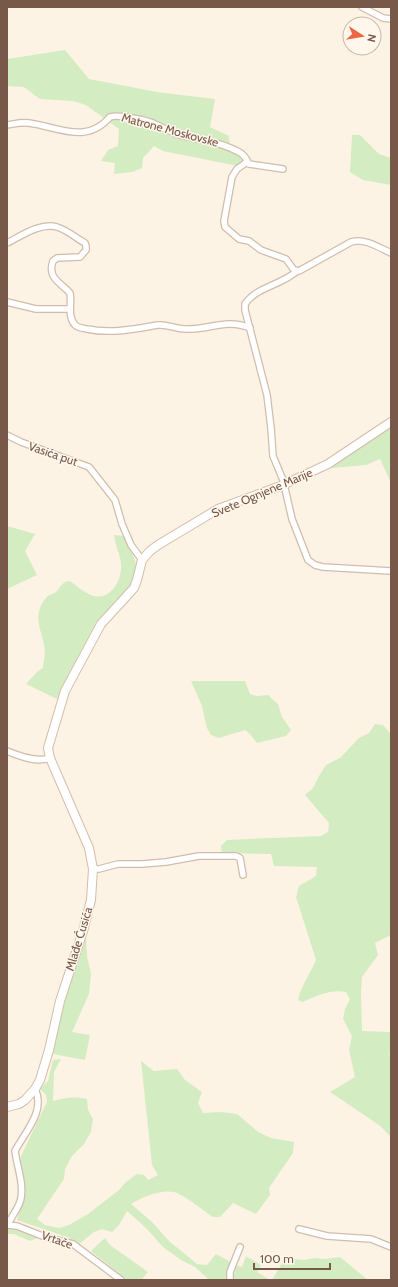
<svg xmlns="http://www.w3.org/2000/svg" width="398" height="1287" viewBox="0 0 398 1287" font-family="Cabin,sans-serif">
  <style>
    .green { fill: #d4ecc2 }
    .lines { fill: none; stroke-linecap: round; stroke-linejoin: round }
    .street-casing { stroke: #d2bcac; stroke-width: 8 }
    .secondary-casing { stroke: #d5bcaa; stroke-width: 10 }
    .street { stroke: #fff; stroke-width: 5.5 }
    .secondary { stroke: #fff; stroke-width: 8 }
    .labels { text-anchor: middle; stroke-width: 3; stroke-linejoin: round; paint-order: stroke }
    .street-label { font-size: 12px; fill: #785848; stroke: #fff7ec }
  </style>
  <rect width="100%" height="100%" fill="#fdf3e4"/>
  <!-- green -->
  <g class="green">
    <polygon points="65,50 89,79 157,92 215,99 210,127 229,136 230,149 245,159 238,166 163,151 154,146 143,158 142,168 132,172 114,174 115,163 101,161 108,150 118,146 119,129 86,105 73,101 40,99 24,87 7,86 7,59"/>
    <polygon points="352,135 360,135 379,154 391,158 391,185 363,180 350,172"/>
    <polygon points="391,426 391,483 380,459 366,465 332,468 333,465"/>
    <polygon points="7,526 35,534 25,551 37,575 7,589"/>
    <path d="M114 535 124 536 135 560 136 566 132 582 126 592 96 622 70 678 57 699 26 684 38 671 43 668C43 663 45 657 45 652 44 633 30 617 46 598 48 595 53 594 56 592 61 587 62 581 70 581 76 585 83 592 91 595 110 603 123 579 121 563 120 554 115 545 114 535Z"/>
    <polygon points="191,681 245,681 250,694 257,696 268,695 278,704 282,717 291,730 286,736 257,743 250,734 245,730 219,738 211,735 207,728 202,706"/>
    <path d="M375 724 383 725 391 734V935L375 943 378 955 362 977 361 991 362 1031 391 1032V1053L389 1054 391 1058V1137L379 1125 330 1092 355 1077 349 1050 352 1036 343 1019 345 1009 350 999 346 992C331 989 316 996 303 1002L298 1000C301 986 310 974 316 960L296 897 299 886 316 876 317 867 274 866 271 854 222 853 221 846 227 840 321 836 328 832 329 823 305 795 313 788 319 776 326 765 340 758 359 738 369 733Z"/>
    <polygon points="85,934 86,936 87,956 91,974 89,994 72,1032 90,1035 85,1060 53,1054 62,1004"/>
    <path d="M61 1059 54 1072 53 1101C65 1098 74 1096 87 1099L88 1110 93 1119 91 1132 84 1144 72 1156 65 1169 64 1179 37 1219 45 1225 59 1228 69 1225 88 1214 119 1190 126 1182 137 1174 144 1175 148 1180 158 1175 152 1165 151 1155 141 1061 154 1071 177 1069 185 1080 202 1092 198 1103 203 1113 222 1112 237 1114 258 1132 271 1138 294 1142 293 1153 269 1188 270 1195 256 1214 233 1203 220 1217H213C202 1210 191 1200 179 1194 165 1187 143 1197 131 1204L152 1222 169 1241 197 1264 207 1265 216 1254 231 1262 227 1271 229 1280H209L195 1267 181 1260 163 1247 146 1228 127 1211 119 1225 112 1232 102 1229 94 1232 79 1244 61 1235 17 1220 21 1206 19 1163 21 1156 47 1102 46 1095 40 1089 48 1081 53 1060Z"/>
    <polygon points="14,1228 40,1237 30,1241 14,1234 7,1234 7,1229"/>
    <polygon points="105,1238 110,1245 148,1272 141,1280 127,1280 91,1251"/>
    <polygon points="246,1256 261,1265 257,1272 270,1280 233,1280 236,1265 242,1267"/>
    <polygon points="340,1257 368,1280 272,1280 285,1258 304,1260 315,1258 325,1259"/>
  </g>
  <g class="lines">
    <defs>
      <g id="street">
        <polyline points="362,7 383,18 391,19"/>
        <path d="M7 125C14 124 21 122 29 123 59 127 86 145 110 117 117 114 148 120 155 124 163 128 171 132 180 135 201 140 221 142 239 152 245 155 246 159 249 164L283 169"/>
        <path d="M247 162 237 169 232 177 224 221 225 227 239 239 249 241 261 250 286 259 294 270 299 271 351 242C365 238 378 247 391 253"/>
        <path d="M7 243C21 236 41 222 57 227 67 230 76 238 85 243L86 246V250L80 257 57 258 53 261C47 278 60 282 70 293 72 303 67 316 75 325 78 328 83 328 87 329 111 334 134 329 158 325 167 324 176 329 186 329 209 330 226 318 250 328"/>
        <path d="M297 271C282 285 256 287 245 304V310L267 395 271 428 273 456 283 480 292 519 308 560 315 565 323 567 391 571"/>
        <polyline points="7,302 36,309 69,309"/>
        <polyline points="7,435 21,442 89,467 115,500 122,524 131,545 142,560"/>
        <path d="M7 751C19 756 37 763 50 758"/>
        <polyline points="93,869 99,869 118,864 142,864 166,862 199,856 236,856 240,858 243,875"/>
        <path d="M7 1225C11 1218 17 1210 20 1202 25 1186 17 1167 15 1151 25 1132 46 1111 35 1089"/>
        <polyline points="7,1225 17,1226 45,1237 73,1244 121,1280"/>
        <polyline points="299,1229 327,1236 371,1239 391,1247"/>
        <polyline points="230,1280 230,1272 240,1247"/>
      </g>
      <polyline id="secondary" points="7,1107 19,1104 25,1100 35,1089 40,1080 49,1050 60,1001 83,931 91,900 93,869 89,848 50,758 48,748 65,691 101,624 134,588 137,580 142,560 150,551 158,545 218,509 283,485 328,464 391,422"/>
    </defs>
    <!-- street casing -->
    <use href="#street" class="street-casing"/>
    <!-- secondary casing -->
    <use href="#secondary" class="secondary-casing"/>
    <!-- street -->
    <use href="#street" class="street"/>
    <!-- secondary -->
    <use href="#secondary" class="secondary"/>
  </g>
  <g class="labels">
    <!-- street labels -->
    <g class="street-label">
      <text transform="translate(170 130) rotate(15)" y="4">Matrone Moskovske</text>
      <text transform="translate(53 454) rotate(19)" y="4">Vasića put</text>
      <text transform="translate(262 493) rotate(-23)" y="4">Svete Ognjene Marije</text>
      <text transform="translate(79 939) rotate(-73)" y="4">Mlađe Ćusića</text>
      <text transform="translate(57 1240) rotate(19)" y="4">Vrtače</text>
    </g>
  </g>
  <!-- border -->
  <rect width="398" height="1287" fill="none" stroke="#785848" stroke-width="16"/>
  <!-- north arrow -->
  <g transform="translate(362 36) rotate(102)"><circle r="19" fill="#fff7ec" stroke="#c9b7aa"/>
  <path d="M0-3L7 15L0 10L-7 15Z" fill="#ee6543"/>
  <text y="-6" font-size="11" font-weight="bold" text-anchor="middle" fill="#785848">N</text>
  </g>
  <!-- scale -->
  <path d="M254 1263v6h76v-6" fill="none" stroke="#785848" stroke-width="2"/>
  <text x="260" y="1263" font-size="12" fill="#785848" stroke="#fff7ec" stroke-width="3" paint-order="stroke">100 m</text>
</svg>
